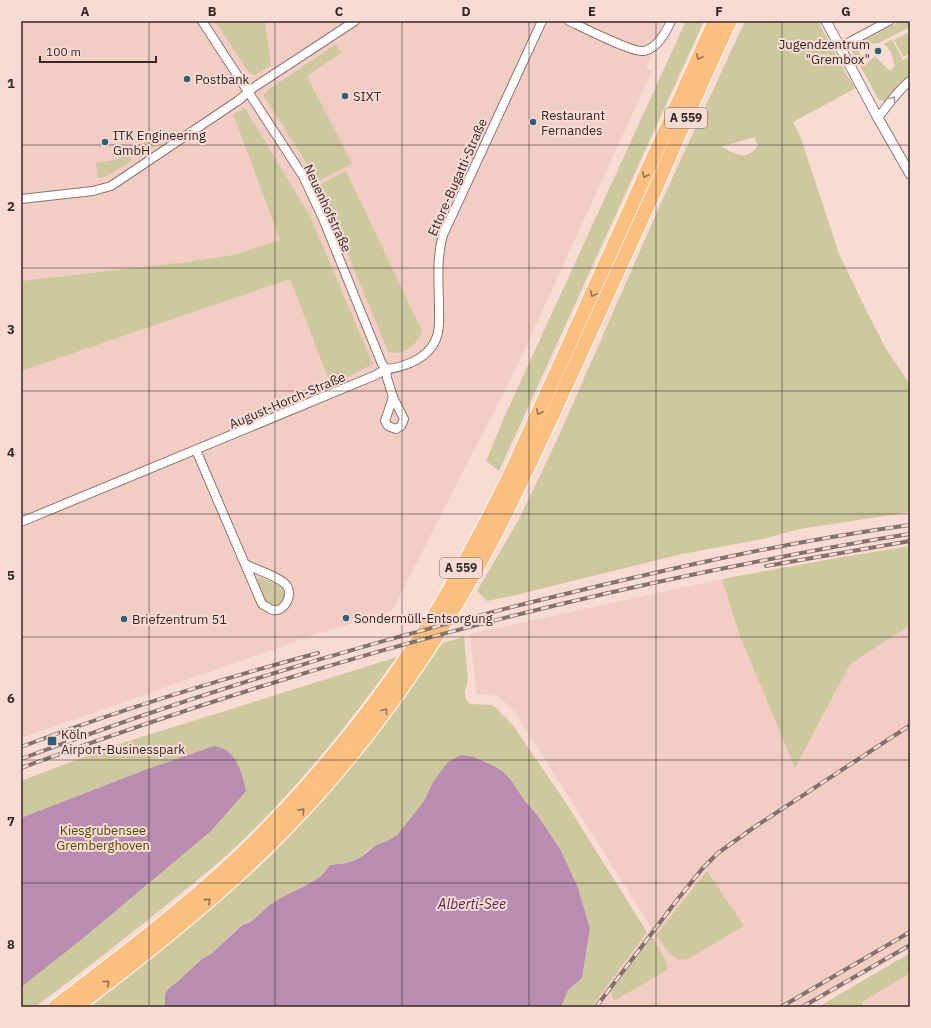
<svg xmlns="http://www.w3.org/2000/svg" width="931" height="1028" viewBox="0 0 931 1028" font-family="'IBM Plex Sans',sans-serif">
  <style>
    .built { fill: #f1cdc3; fill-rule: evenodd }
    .green { fill: #cec89f; fill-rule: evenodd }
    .water { fill: #b98db1 }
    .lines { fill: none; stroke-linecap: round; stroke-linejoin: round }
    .minor-casing { stroke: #8e756e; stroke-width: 10 }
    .tertiary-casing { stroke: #8e756e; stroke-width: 11 }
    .motorway-casing { stroke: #fff; stroke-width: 16 }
    .minor { stroke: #fff; stroke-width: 8 }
    .tertiary { stroke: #fff; stroke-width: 9 }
    .motorway { stroke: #fbc080; stroke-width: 14 }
    .rail-casing { stroke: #83716c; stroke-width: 4 }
    .rail { stroke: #f8dcd4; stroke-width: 2.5; stroke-dasharray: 8; stroke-linecap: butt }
    .oneway { stroke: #977453 }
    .oneway2 { stroke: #a39f9d }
    .grid { fill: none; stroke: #332926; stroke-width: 1; stroke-opacity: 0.55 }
    .poi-dot { fill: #2e607d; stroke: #f8dcd4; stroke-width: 1.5 }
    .labels { text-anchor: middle; stroke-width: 4; stroke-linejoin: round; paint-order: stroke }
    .shield { fill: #f8dcd4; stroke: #6e5f5a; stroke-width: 1 }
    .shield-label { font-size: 12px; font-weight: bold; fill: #332926 }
    .poi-label { font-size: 13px; fill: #332926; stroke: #f8dcd4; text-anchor: start }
    .street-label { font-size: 13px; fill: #332926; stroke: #f8dcd4 }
    .park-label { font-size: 13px; fill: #544903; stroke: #f8dcd4 }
    .water-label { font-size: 14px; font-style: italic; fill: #541e4d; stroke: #f8dcd4 }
    .neatline { fill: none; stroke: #332926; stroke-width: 1.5 }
    .grid-label { font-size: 13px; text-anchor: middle; font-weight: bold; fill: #332926 }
  </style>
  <rect width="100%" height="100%" fill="#f8dcd4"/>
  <!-- built -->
  <g class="built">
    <polygon points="21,21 664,21 646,68 652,71 593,200 516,368 392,611 317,634 21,738 21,371 290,279 331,386 373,364 311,218 233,114 280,240 233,255 186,262 21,281"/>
    <path d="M910 546V928L907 930 910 928V949L809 1007H592L651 927 515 712 498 696 476 694 470 634 708 582 832 559ZM655 933 656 935 619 981 635 959Z"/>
    <polygon points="910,953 910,1007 865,1007 855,985"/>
  </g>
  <!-- green -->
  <g class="green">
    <polygon points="215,21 265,21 271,65 255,75 249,73"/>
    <polygon points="686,21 704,21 499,471 486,461 503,420"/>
    <path d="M745 21H818L848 77 856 88 793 122 801 138 839 254 868 314 886 349 910 384V512L800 529 763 539 682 554 516 595 487 601 477 591 518 521 556 442 665 194ZM754 137 758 145C747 162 736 154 721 147Z"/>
    <polygon points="901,21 910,21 910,28 908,28 879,43 866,44 865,40"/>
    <polygon points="907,33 910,39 910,53 903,57 894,40"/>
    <path d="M892 39 903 60 910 57V75C905 79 887 100 885 101 884 101 880 100 879 100L852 51 853 48 861 42 863 46 857 49 866 64 875 56 890 71 895 66 891 52 884 44Z"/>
    <polygon points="336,44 341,53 307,76 352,164 316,182 304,159 263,95 268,90"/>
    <polygon points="245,108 311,218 373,364 331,386 290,279 21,371 21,281 186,262 233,255 280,240 233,114"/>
    <polygon points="150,138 156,146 140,157 134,149"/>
    <path d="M128 153 132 161 105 177 98 178 96 163C107 161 119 161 128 153Z"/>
    <path d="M346 171 422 331C420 335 418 340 415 343 409 350 396 356 388 351L319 185Z"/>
    <polygon points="910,546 910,625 850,664 795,768 740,636 722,579 832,559"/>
    <polygon points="259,577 281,586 285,595 281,602 274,605 266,602 257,581"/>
    <path d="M464 637 468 680 465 692 466 700 471 704 493 705 512 724 566 803 647 932 592 1007H561L568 990 582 978 590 928 577 885 560 849 538 816 524 800 511 780 494 766 474 757 433 782 424 801 397 835 387 841 376 845 366 852 360 858 347 863 330 865C327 869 323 875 318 878 304 888 288 893 274 902 263 909 255 922 241 925L211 954 203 958 176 983 169 988 165 994V1004L164 1007H84C117 981 151 955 184 929 212 907 240 885 265 861 333 795 390 721 442 643Z"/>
    <path d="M397 657C351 721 302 783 245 838 223 860 198 879 174 899 128 936 82 972 35 1007H21V781L116 745Z"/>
    <polygon points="707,871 744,926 688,959 679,960 669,953 656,935"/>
    <polygon points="652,937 667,963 667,970 614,1001 611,991"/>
    <polygon points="910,953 910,973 862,1002 864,1007 818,1007"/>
  </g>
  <!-- water -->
  <g class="water">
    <path d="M214 746C236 748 242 773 246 791L211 831 82 939 21 987V818L145 770Z"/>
    <path d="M461 755 474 757 494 766 503 772 511 780 524 800 538 816 560 849 577 885 590 928 582 978 568 990 561 1007H164L165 1004V994L169 988 176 983 203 958 211 954 242 925C255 922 263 909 274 902 288 893 304 888 318 878 323 875 327 869 330 865L347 863 360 858 376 845 387 841 397 835 424 801 433 782 448 762Z"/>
  </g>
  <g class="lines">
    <defs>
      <g id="minor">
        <polyline points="202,21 303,176 324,221 382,364 386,369 387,378 393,397"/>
        <path d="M569 21C582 27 633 53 644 51 658 48 666 32 671 21"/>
        <polyline points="840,47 889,21"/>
        <path d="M878 118C888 105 897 91 910 81"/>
        <polyline points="21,199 93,191 111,186 239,100 253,88 355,21"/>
        <path d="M386 369C395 369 402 366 410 363 422 358 433 349 437 336 440 327 439 318 439 309 439 284 436 259 443 235L542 21"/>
        <polygon points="393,397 404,419 401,426 396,429 388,426 385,421"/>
        <path d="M196 450 262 604C266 606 269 609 273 610 285 612 293 595 287 586 281 577 256 570 245 564"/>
        <polyline points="21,522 376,375 386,369"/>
      </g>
      <polyline id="tertiary" points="826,21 878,118 910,174"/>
      <g id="motorway">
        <path d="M55 1007C122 956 191 904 252 844 321 775 383 698 435 614 462 570 486 523 509 477L715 21"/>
        <path d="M76 1007C174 933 270 855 348 759 401 694 448 623 488 548 519 489 546 429 574 368 600 310 627 251 654 192 679 135 703 78 730 21"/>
      </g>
    </defs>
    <!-- minor casing -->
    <use href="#minor" class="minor-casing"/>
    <!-- tertiary casing -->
    <use href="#tertiary" class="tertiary-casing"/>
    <!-- motorway casing -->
    <use href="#motorway" class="motorway-casing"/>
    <!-- minor -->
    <use href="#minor" class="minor"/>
    <!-- tertiary -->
    <use href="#tertiary" class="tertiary"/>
    <!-- motorway -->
    <use href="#motorway" class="motorway"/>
    <defs>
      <g id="rail">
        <polyline points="766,566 910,541"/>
        <path d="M21 747C118 710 218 680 318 653"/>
        <path d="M21 759C197 693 378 639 561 595 676 567 792 541 910 525"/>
        <path d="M21 768C246 685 475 619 710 571 776 558 843 544 910 534"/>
        <polyline points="596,1007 677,900 702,869 718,853 753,828 909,726"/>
        <polyline points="781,1007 910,932"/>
        <polyline points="802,1007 910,945"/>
      </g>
    </defs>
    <!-- rail casing -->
    <use href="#rail" class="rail-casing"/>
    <!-- rail -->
    <use href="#rail" class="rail"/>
  </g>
  <!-- one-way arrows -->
  <defs><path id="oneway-chevron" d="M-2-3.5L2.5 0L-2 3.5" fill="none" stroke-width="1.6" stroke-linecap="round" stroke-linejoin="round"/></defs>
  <g class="oneway">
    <use href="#oneway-chevron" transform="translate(699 57) rotate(114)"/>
    <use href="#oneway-chevron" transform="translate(645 175) rotate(115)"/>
    <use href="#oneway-chevron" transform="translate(593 294) rotate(114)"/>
    <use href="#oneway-chevron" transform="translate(539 412) rotate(115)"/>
    <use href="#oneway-chevron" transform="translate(385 711) rotate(-53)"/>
    <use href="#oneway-chevron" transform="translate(302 811) rotate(-48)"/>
    <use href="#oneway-chevron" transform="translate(208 901) rotate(-41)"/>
    <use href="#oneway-chevron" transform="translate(107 983) rotate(-37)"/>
  </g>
  <use class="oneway2" href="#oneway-chevron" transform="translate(893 99) rotate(-52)"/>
  <!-- grid -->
  <path class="grid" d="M149 21V1007M275 21V1007M402 21V1007M529 21V1007M656 21V1007M782 21V1007M21 145H910M21 268H910M21 391H910M21 514H910M21 637H910M21 760H910M21 883H910"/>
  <!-- markers -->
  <g class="poi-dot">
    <circle cx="878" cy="51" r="4"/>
    <circle cx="187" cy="79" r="4"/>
    <circle cx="345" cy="96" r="4"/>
    <circle cx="533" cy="122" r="4"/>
    <circle cx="105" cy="142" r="4"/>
    <circle cx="346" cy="618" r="4"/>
    <circle cx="124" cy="619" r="4"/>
    <rect x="47" y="736" width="10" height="10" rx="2"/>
  </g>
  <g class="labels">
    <!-- shield labels -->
    <g class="shield">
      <rect x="665" y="108" width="42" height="20" rx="3"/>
      <rect x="440" y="558" width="42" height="20" rx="3"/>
    </g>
    <g class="shield-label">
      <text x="686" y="122">A 559</text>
      <text x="461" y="572">A 559</text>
    </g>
    <!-- poi labels -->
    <g class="poi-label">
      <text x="870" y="49" text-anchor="end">Jugendzentrum<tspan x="870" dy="15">"Grembox"</tspan></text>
      <text x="195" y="84">Postbank</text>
      <text x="353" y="101">SIXT</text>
      <text x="541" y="120">Restaurant<tspan x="541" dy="15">Fernandes</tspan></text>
      <text x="113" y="140">ITK Engineering<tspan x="113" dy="15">GmbH</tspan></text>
      <text x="354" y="623">Sondermüll-Entsorgung</text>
      <text x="132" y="624">Briefzentrum 51</text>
      <text x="61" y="739">Köln<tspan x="61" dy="15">Airport-Businesspark</tspan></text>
    </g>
    <!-- street labels -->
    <g class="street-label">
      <text transform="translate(457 177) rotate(-66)" y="5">Ettore-Bugatti-Straße</text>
      <text transform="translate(328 208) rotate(65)" y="5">Neuenhofstraße</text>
      <text transform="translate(287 400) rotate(-23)" y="5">August-Horch-Straße</text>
    </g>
    <!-- park labels -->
    <g class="park-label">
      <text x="103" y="835">Kiesgrubensee<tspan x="103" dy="15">Gremberghoven</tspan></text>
    </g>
    <!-- water labels -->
    <g class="water-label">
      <text x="472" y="909">Alberti-See</text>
    </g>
  </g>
  <!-- border -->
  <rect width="931" height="1028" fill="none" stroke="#f8dcd4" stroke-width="44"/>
  <!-- scale -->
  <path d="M40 56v6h116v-6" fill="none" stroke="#332926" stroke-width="2"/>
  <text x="46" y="56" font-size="12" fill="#332926" stroke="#f8dcd4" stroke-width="3" paint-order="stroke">100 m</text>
  <rect x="22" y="22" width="887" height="984" class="neatline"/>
  <g class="grid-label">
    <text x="85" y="16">A</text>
    <text x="212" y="16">B</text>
    <text x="339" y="16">C</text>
    <text x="466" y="16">D</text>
    <text x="592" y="16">E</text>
    <text x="719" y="16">F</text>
    <text x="846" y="16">G</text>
    <text x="11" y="88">1</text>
    <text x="11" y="211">2</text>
    <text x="11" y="334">3</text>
    <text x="11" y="457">4</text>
    <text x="11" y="580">5</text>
    <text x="11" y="703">6</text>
    <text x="11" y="826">7</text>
    <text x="11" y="949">8</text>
  </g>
</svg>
